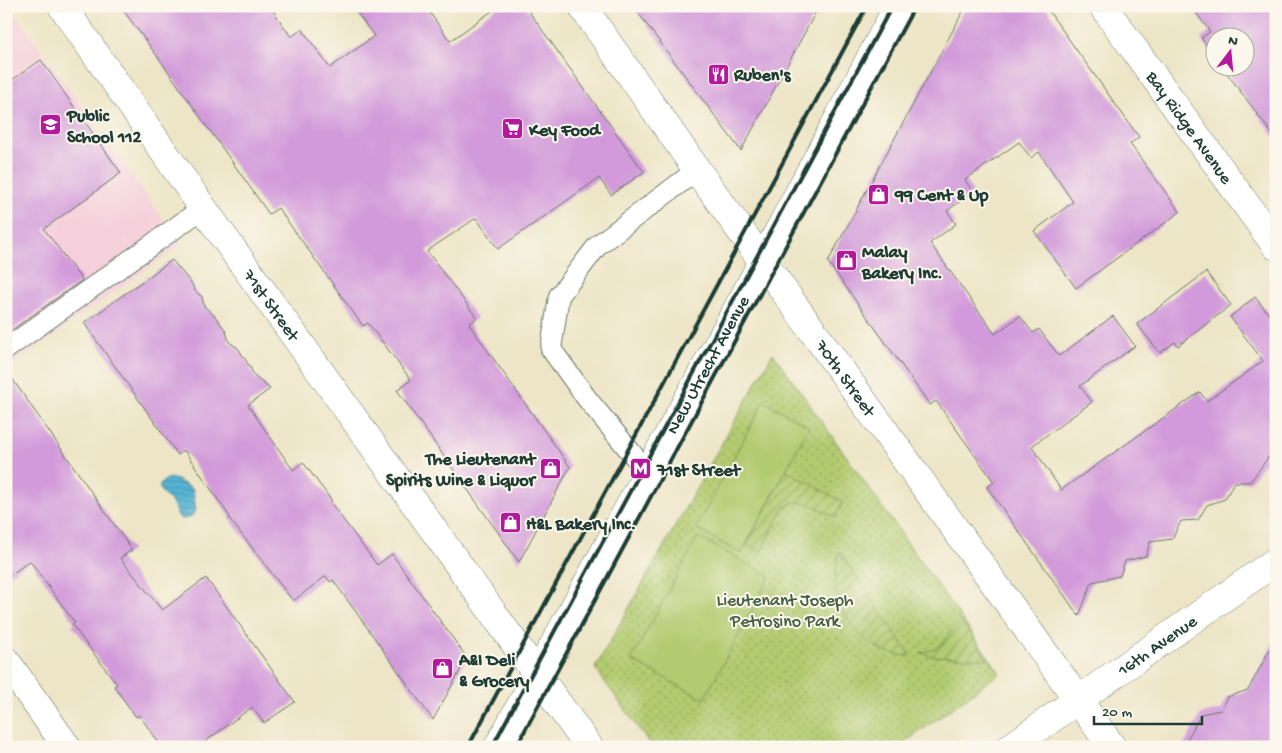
<svg xmlns="http://www.w3.org/2000/svg" width="1282" height="753" viewBox="0 0 1282 753" font-family="'Gochi Hand',sans-serif">
  <style>
    .built { fill: #f5cfdb }
    .park { fill: url(#park-dots); stroke: #688452 }
    .garden { fill: url(#garden-furrows); stroke: #688452 }
    .pitch { fill: #b2cb70; stroke: #688452 }
    .water { fill: url(#water-rules); stroke: #3a7884 }
    .building { fill: #d29ada }
    .lines { fill: none; stroke-linecap: round; stroke-linejoin: round }
    .service-casing { stroke: #677867; stroke-width: 22 }
    .minor-casing { stroke: #677867; stroke-width: 29 }
    .tertiary-casing { stroke: #677867; stroke-width: 29 }
    .service { stroke: #fff; stroke-width: 20 }
    .minor { stroke: #fff; stroke-width: 28 }
    .tertiary { stroke: #fff; stroke-width: 28 }
    .rail { stroke: #1f3d34; stroke-width: 4 }
    .labels { text-anchor: middle; stroke-width: 4; stroke-linejoin: round; paint-order: stroke }
    .poi-label { font-size: 18px; font-weight: bold; fill: #1f3d34; stroke: #fbf7ec; text-anchor: start }
    .street-label { font-size: 18px; fill: #1f3d34; stroke: #fbf7ec }
    .park-label { font-size: 18px; fill: #446043; stroke: #fbf7ec }
  </style>
  <defs>
    <pattern id="park-dots" width="8" height="8" patternUnits="userSpaceOnUse" patternTransform="scale(1.25)"><rect width="8" height="8" fill="#b2cb70"/><path d="M2 2h.1M6 6h.1" fill="none" stroke="#90a65d" stroke-width="1.8" stroke-linecap="round"/></pattern>
    <pattern id="garden-furrows" width="10" height="10" patternUnits="userSpaceOnUse" patternTransform="scale(1.25)"><rect width="10" height="10" fill="#b2cb70"/><path d="M-1 1l2-2M0 10L10 0M9 11l2-2" fill="none" stroke="#90a65d"/></pattern>
    <pattern id="water-rules" width="6" height="5" patternUnits="userSpaceOnUse" patternTransform="scale(1.25)"><rect width="6" height="5" fill="#55b4d3"/><path d="M0 2.5h6" fill="none" stroke="#4694ac"/></pattern>
  </defs>
  <rect width="100%" height="100%" fill="#fbf7ec"/>
  <filter id="ink" filterUnits="userSpaceOnUse"><feTurbulence type="fractalNoise" baseFrequency=".02" numOctaves="2"/><feDisplacementMap in="SourceGraphic" scale="10" xChannelSelector="R" yChannelSelector="G"/><feConvolveMatrix kernelMatrix="1 2 1 2 8 2 1 2 1" color-interpolation-filters="sRGB"/></filter>
  <filter id="wash" filterUnits="userSpaceOnUse"><feTurbulence type="fractalNoise" baseFrequency=".0096" numOctaves="4" result="noise"/><feDisplacementMap in="SourceGraphic" scale="20" xChannelSelector="R" yChannelSelector="G"/><feGaussianBlur stdDeviation="1.12" result="paint"/><feColorMatrix in="noise" values="0 0 0 0 0 0 0 0 0 0 0 0 0 0 0 0 0 1.4 0 .05"/><feComposite in="paint" operator="in"/></filter>
  <g filter="url(#wash)">
    <rect width="100%" height="100%" fill="#ede5c6"/>
    <!-- built -->
    <polygon class="built" points="6,6 9,6 181,244 6,369"/>
    <!-- park -->
    <polygon class="park" points="773,353 1000,673 899,747 652,747 595,668"/>
    <!-- garden -->
    <g class="garden">
      <path d="M786 470 843 502 835 517C819 509 798 493 783 509L761 551 747 544Z"/>
      <path d="M839 551 910 655C902 657 894 654 887 652 846 637 827 591 839 551Z"/>
      <path d="M961 621 988 659 933 656 920 653C950 648 942 636 961 621Z"/>
    </g>
    <!-- pitch -->
    <g class="pitch">
      <polygon points="764,401 809,427 741,554 696,528"/>
      <polygon points="698,537 770,576 704,699 631,660"/>
    </g>
    <!-- water -->
    <path class="water" d="M169 478 177 480 193 489 196 510 191 517C175 524 178 511 172 503 167 496 149 487 169 478Z"/>
    <g id="blocks">
      <!-- building -->
      <g class="building">
        <polygon points="120,6 270,6 291,37 302,29 330,68 374,36 352,6 425,6 450,41 499,6 525,6 644,172 611,195 599,178 498,249 476,218 427,251 477,318 469,324 570,467 519,562 397,390 411,380 368,323 363,326 278,208 269,214 160,60"/>
        <polygon points="633,6 819,6 741,151"/>
        <polygon points="966,6 1045,6 1139,137 1130,144 1180,212 1076,288 1034,231 1073,202 1039,152 1031,158 1019,142 965,180 973,192 947,211 956,224 930,243 995,334 1020,316 1033,333 1039,329 1059,356 1113,316 1135,346 1080,386 1092,402 1032,446 1061,490 1200,392 1207,401 1263,361 1230,317 1255,297 1276,323 1276,447 1250,482 1234,482 1225,499 1207,505 1198,520 1181,521 1172,539 1150,542 1146,556 1125,561 1120,576 1092,582 1079,616 987,487 994,482 936,401 930,405 828,262"/>
        <polygon points="1191,6 1276,6 1276,139 1223,68 1244,68 1244,38 1214,38 1214,56 1201,38 1210,32"/>
        <polygon points="41,60 121,173 44,229 82,280 6,334 6,84"/>
        <polygon points="172,260 192,284 195,291 202,297 204,306 215,316 226,331 229,342 238,348 250,367 254,376 270,389 248,405 293,470 303,462 332,501 330,502 377,565 392,554 467,658 433,720 333,580 330,582 326,576 293,601 229,518 230,517 184,450 178,455 84,323"/>
        <polygon points="1206,272 1231,305 1178,346 1175,342 1160,353 1137,324"/>
        <polygon points="6,370 132,550 120,558 162,610 206,578 295,702 264,723 252,707 198,747 162,747 139,715 136,717 114,686 117,684 72,625 75,623 30,561 6,578"/>
        <polygon points="1276,638 1276,747 1183,747 1201,714 1221,710 1227,697 1248,690"/>
      </g>
    </g>
  </g>
  <g filter="url(#ink)">
    <use href="#blocks" fill-opacity="0" stroke="#677867" stroke-width="1"/>
    <g class="lines">
      <defs>
        <g id="service">
          <polyline points="6,349 203,208"/>
          <polyline points="648,473 588,400 551,349 559,296 598,245 697,170"/>
        </g>
        <g id="minor">
          <path id="s1" d="M62 6 203 208 589 747"/>
          <path id="s2" d="M582 6 697 170 1112 747"/>
          <path id="s3" d="M1103 6 1276 246"/>
          <polyline points="6,661 67,747"/>
          <path id="s4" d="M1011 747 1276 561"/>
        </g>
        <g id="tertiary">
          <path id="s5" d="M498 747 747 291 898 6"/>
        </g>
      </defs>
      <!-- service casing -->
      <use href="#service" class="service-casing"/>
      <!-- minor casing -->
      <use href="#minor" class="minor-casing"/>
      <!-- tertiary casing -->
      <use href="#tertiary" class="tertiary-casing"/>
      <!-- service -->
      <use href="#service" class="service"/>
      <!-- minor -->
      <use href="#minor" class="minor"/>
      <!-- tertiary -->
      <use href="#tertiary" class="tertiary"/>
      <!-- rail -->
      <g class="rail">
        <polyline points="468,747 867,6"/>
        <polyline points="492,747 892,6"/>
        <polyline points="516,747 915,6"/>
      </g>
    </g>
  </g>
  <!-- icons -->
  <defs>
    <symbol id="restaurant-square" viewBox="-11 -11 22 22"><rect x="-9" y="-9" width="18" height="18" rx="4" fill="#b5179e" stroke="#fbf7ec"/><path d="M-5-6h1v4h1v-4h1v4h1v-4h1v5L-1.5 .5V6h-2V.5L-5-1ZM5-6V6H3V1.5H1.5Q1.5-4 5-6Z" fill="#fff"/></symbol>
    <symbol id="school-square" viewBox="-11 -11 22 22"><rect x="-9" y="-9" width="18" height="18" rx="4" fill="#b5179e" stroke="#fbf7ec"/><path d="M0-5L7-2L0 1L-7-2ZM-4 1L0 2.5L4 1V4Q0 6-4 4Z" fill="#fff"/></symbol>
    <symbol id="supermarket-square" viewBox="-11 -11 22 22"><rect x="-9" y="-9" width="18" height="18" rx="4" fill="#b5179e" stroke="#fbf7ec"/><path d="M-6-5.5h2.5l.6 2H6L4.5 2H-2.5L-4.4-4H-6ZM-1.5 3.2a1.3 1.3 0 1 0 .1 0ZM3 3.2a1.3 1.3 0 1 0 .1 0Z" fill="#fff"/></symbol>
    <symbol id="shop-square" viewBox="-11 -11 22 22"><rect x="-9" y="-9" width="18" height="18" rx="4" fill="#b5179e" stroke="#fbf7ec"/><path d="M-5-2.5h2.3a2.7 3.5 0 0 1 5.4 0H5L5.5 6h-11ZM-1.5-2.5h3a1.5 2.3 0 0 0-3 0Z" fill="#fff"/></symbol>
    <symbol id="metro-square" viewBox="-11 -11 22 22"><rect x="-9" y="-9" width="18" height="18" rx="4" fill="#b5179e" stroke="#fbf7ec"/><path d="M-5.5 5V-5H-3L0 0L3-5H5.5V5H3V-.5L0 4L-3-.5V5Z" fill="#fff"/></symbol>
  </defs>
  <g fill-rule="evenodd">
    <use href="#restaurant-square" x="706" y="62" width="25" height="25"/>
    <use href="#school-square" x="38" y="112" width="25" height="25"/>
    <use href="#supermarket-square" x="500" y="116" width="25" height="25"/>
    <use href="#shop-square" x="866" y="182" width="25" height="25"/>
    <use href="#shop-square" x="834" y="248" width="25" height="25"/>
    <use href="#shop-square" x="538" y="456" width="25" height="25"/>
    <use href="#metro-square" x="628" y="456" width="25" height="25"/>
    <use href="#shop-square" x="498" y="510" width="25" height="25"/>
    <use href="#shop-square" x="430" y="656" width="25" height="25"/>
  </g>
  <g class="labels">
    <!-- poi labels -->
    <g class="poi-label">
      <text x="734" y="80">Ruben's</text>
      <text x="67" y="121">Public<tspan x="67" dy="21">School 112</tspan></text>
      <text x="529" y="135">Key Food</text>
      <text x="895" y="200">99 Cent &amp; Up</text>
      <text x="862" y="257">Malay<tspan x="862" dy="21">Bakery Inc.</tspan></text>
      <text x="535" y="464" text-anchor="end">The Lieutenant<tspan x="535" dy="21">Spirits Wine &amp; Liquor</tspan></text>
      <text x="657" y="475">71st Street</text>
      <text x="526" y="529">H&amp;L Bakery Inc.</text>
      <text x="459" y="665">A&amp;I Deli<tspan x="459" dy="21">&amp; Grocery</tspan></text>
    </g>
    <!-- street labels -->
    <g class="street-label">
      <text dy="6" stroke="none"><textPath href="#s3" startOffset="149">Bay Ridge Avenue</textPath></text>
      <text dy="6" stroke="none"><textPath href="#s1" startOffset="365">71st Street</textPath></text>
      <text dy="6" stroke="none"><textPath href="#s5" startOffset="436">New Utrecht Avenue</textPath></text>
      <text dy="6" stroke="none"><textPath href="#s2" startOffset="456">70th Street</textPath></text>
      <text dy="6" stroke="none"><textPath href="#s4" startOffset="178">16th Avenue</textPath></text>
    </g>
    <!-- park labels -->
    <g class="park-label">
      <text x="785" y="605">Lieutenant Joseph<tspan x="785" dy="21">Petrosino Park</tspan></text>
    </g>
  </g>
  <!-- margin -->
  <rect width="1282" height="753" fill="none" stroke="#fbf7ec" stroke-width="25"/>
  <!-- north arrow -->
  <g transform="translate(1230 52) rotate(16)"><circle r="24" fill="#fbf7ec" stroke="#a3ada2"/>
  <path d="M0-4L9 19L0 12L-9 19Z" fill="#b5179e"/>
  <text y="-8" font-size="14" font-weight="bold" text-anchor="middle" fill="#1f3d34">N</text>
  </g>
  <!-- scale -->
  <path d="M1094 716v8h108v-8" fill="none" stroke="#1f3d34" stroke-width="2.5"/>
  <text x="1102" y="716" font-size="15" fill="#1f3d34" stroke="#fbf7ec" stroke-width="4" paint-order="stroke">20 m</text>
</svg>
